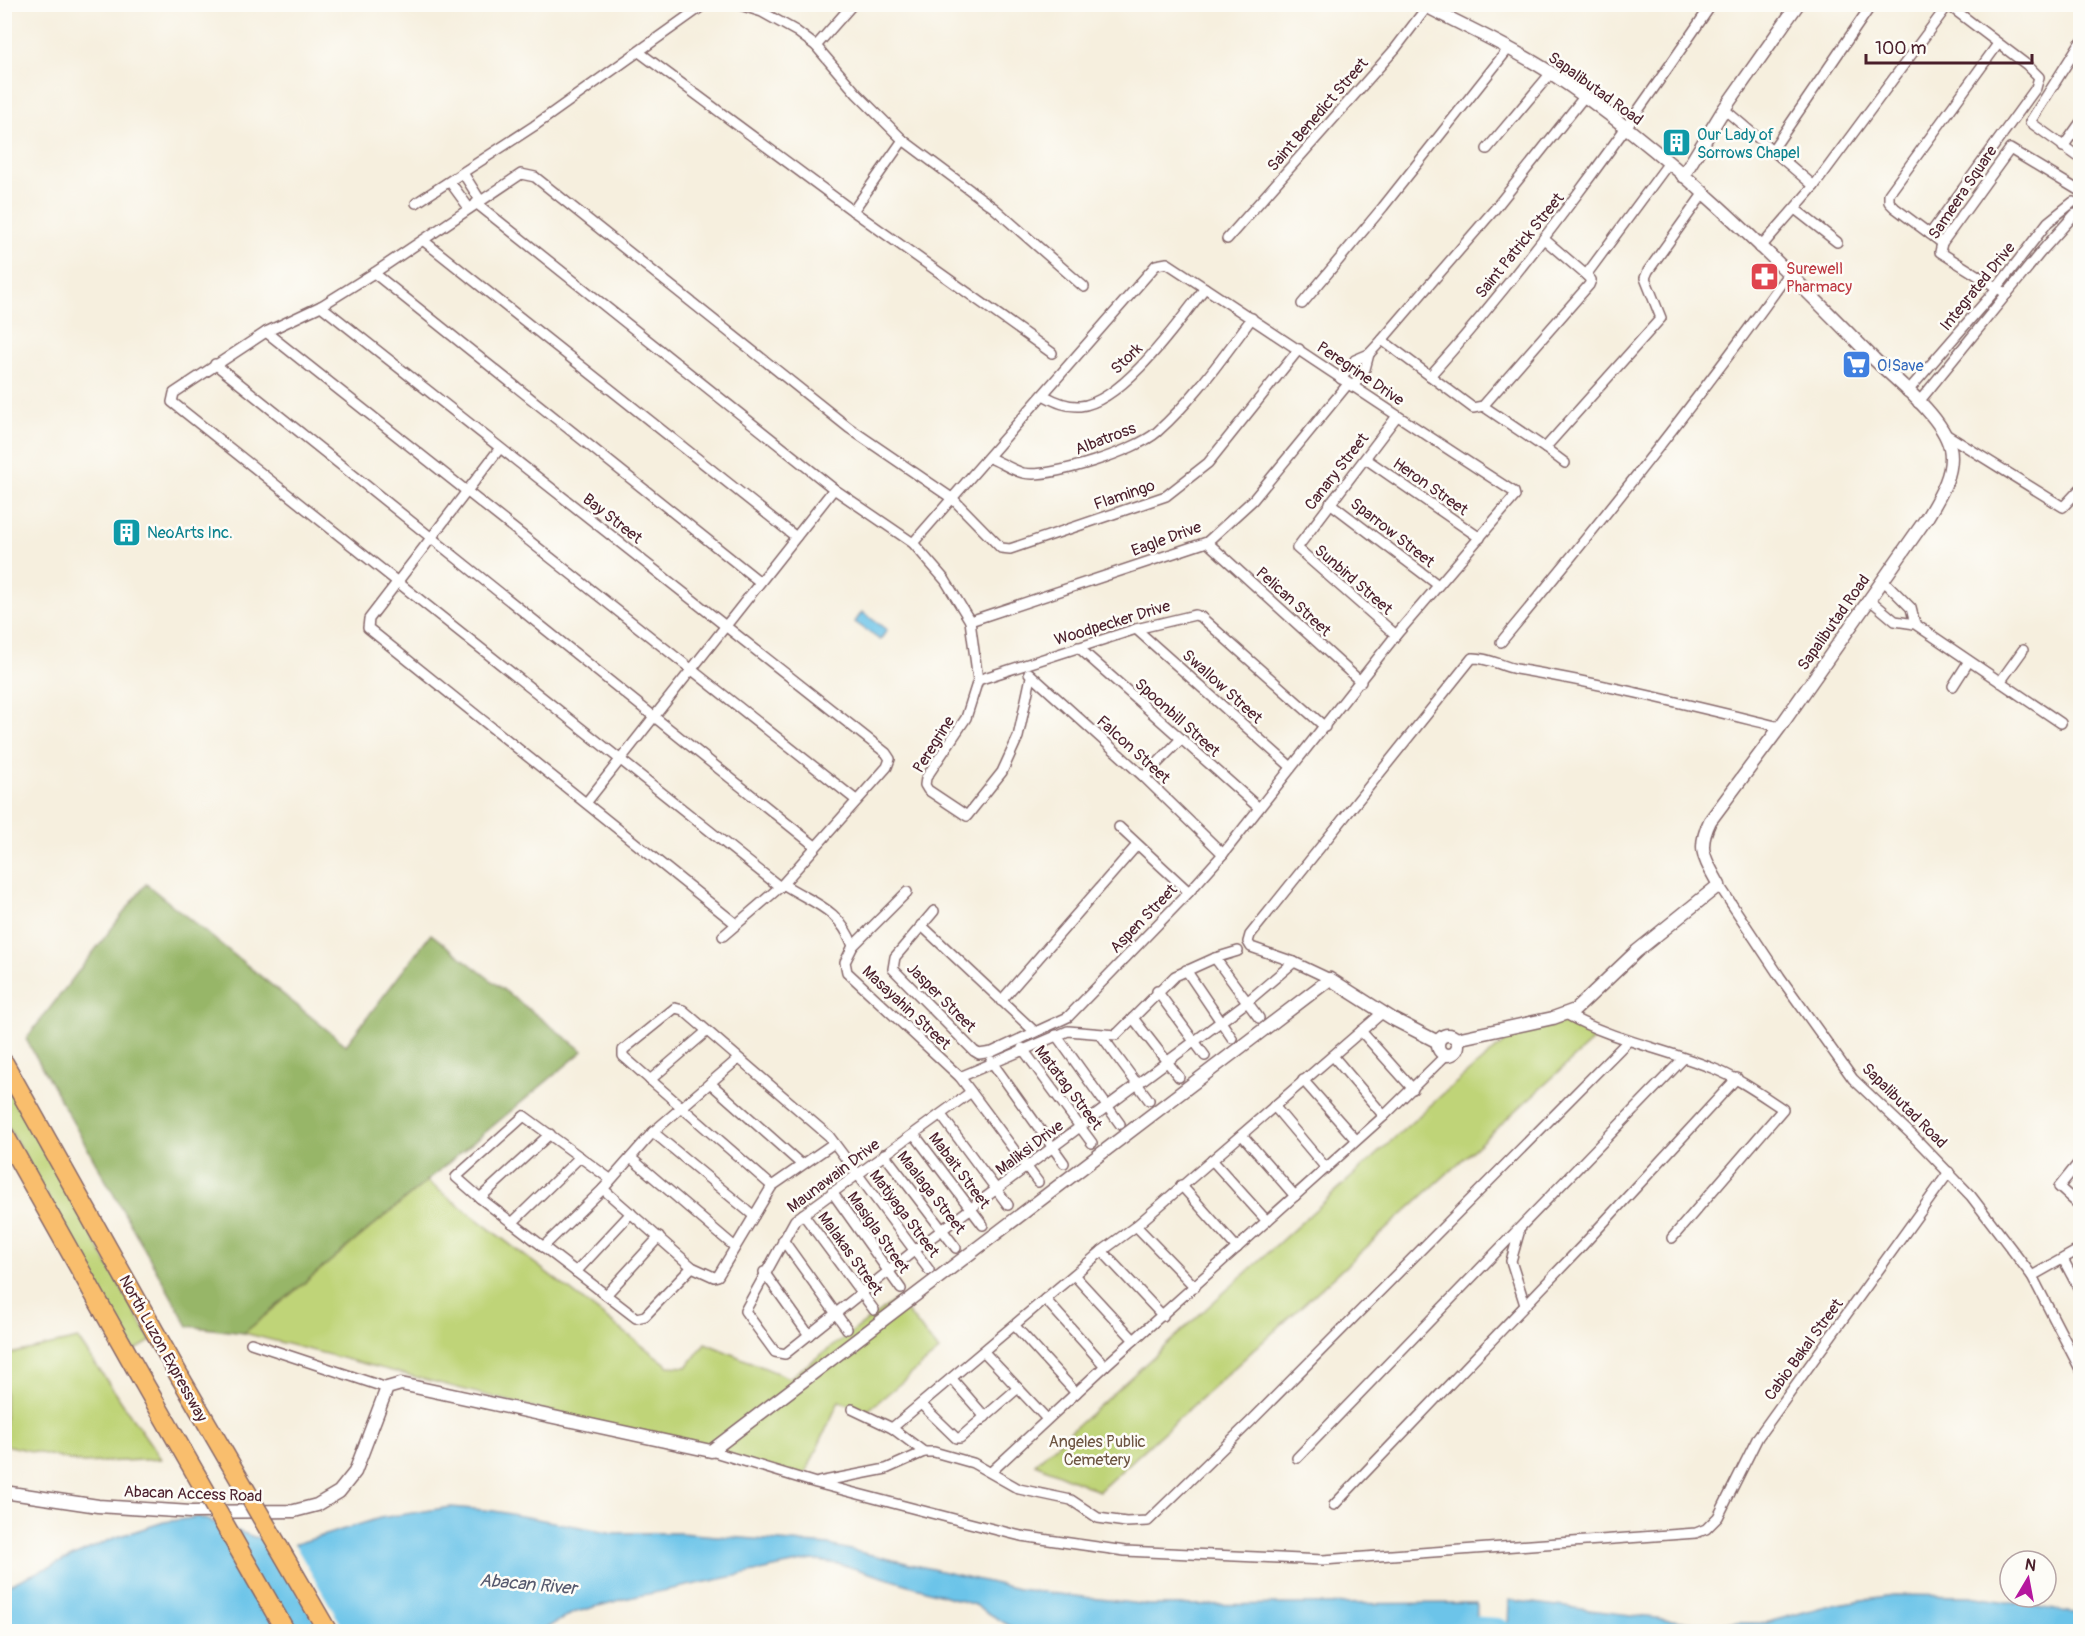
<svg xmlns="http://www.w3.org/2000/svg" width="2085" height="1636" viewBox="0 0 2085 1636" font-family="Pangolin,sans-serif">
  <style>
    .green { fill: #bfd478; stroke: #847a52; stroke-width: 1.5 }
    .forest { fill: #97b668; stroke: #706a4a; stroke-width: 1.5 }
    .water { fill: #6cc4e9; stroke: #5b728a; stroke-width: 1.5 }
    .pier { fill: #f6efde }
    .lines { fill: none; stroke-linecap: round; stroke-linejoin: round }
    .river { stroke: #6cc4e9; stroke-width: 20 }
    .minor-casing { stroke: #86686a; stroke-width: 12 }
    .tertiary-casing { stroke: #86686a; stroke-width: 15 }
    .motorway-casing { stroke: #86686a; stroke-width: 21 }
    .minor { stroke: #fff; stroke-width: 9 }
    .tertiary { stroke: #fff; stroke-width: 12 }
    .motorway { stroke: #f9be6d; stroke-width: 18 }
    .motorway-bridge-casing { stroke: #86686a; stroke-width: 21; stroke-linecap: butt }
    .motorway-bridge { stroke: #f9be6d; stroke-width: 18 }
    .labels { text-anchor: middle; stroke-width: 5; stroke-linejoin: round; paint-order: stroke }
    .street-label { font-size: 16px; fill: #4a1f2b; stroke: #fdfcf7 }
    .culture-label { font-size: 16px; fill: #0d838f; stroke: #fdfcf7; text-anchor: start }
    .health-label { font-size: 16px; fill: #be3a42; stroke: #fdfcf7; text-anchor: start }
    .shop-label { font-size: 16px; fill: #366cbe; stroke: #fdfcf7; text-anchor: start }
    .park-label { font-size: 16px; fill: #6d5542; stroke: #fdfcf7 }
    .water-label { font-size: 18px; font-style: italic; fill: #56596e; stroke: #fdfcf7 }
  </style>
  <rect width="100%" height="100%" fill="#fdfcf7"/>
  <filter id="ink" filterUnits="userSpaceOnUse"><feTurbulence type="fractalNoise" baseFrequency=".0167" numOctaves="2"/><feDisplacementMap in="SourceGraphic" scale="12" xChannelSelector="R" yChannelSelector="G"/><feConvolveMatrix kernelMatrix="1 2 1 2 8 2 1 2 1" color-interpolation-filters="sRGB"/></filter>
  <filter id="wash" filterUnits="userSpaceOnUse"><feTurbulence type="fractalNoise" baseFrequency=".008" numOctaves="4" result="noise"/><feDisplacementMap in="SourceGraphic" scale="24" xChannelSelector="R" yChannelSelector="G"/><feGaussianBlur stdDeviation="1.35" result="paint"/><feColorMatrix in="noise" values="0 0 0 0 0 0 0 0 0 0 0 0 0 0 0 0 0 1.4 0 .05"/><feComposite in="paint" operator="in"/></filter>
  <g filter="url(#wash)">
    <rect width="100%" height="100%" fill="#f6efde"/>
    <!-- green -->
    <g class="green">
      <polygon points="1566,1022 1599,1035 1099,1491 1035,1464 1444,1093 1510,1037"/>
      <polygon points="4,1080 151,1341 134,1351 5,1121"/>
      <polygon points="427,1181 669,1366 687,1367 705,1343 789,1378 897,1299 939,1351 866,1412 839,1401 804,1477 244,1333"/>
      <polygon points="78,1339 161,1459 83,1463 5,1445 5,1355"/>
    </g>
    <!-- forest -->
    <polygon class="forest" points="146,884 346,1045 431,934 583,1051 244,1333 188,1326 26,1039"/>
    <!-- water -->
    <g class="water">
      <polygon points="862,612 887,630 880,640 855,622"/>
      <polygon points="451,1507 494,1511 613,1533 680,1533 829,1545 1018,1589 1148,1605 1477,1603 1476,1631 1018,1631 975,1605 843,1565 812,1560 624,1599 573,1613 541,1631 5,1632 4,1587 114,1538 164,1522 199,1517 254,1537 296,1544 380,1518"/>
      <polygon points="1892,1595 1970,1596 2074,1613 2080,1615 2080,1631 1508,1631 1509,1600 1696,1623 1765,1623 1826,1606"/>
    </g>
    <!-- pier -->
    <polygon class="pier" points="265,1536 292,1540 345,1631 321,1631"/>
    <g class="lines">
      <!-- river -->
      <polyline class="river" points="1452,1625 1497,1628 1505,1632"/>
    </g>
  </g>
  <g filter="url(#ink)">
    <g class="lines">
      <defs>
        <g id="minor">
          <polyline points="737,4 762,12 796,31 816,46 857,94 903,140 994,208 1084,287"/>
          <polyline points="2080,43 2030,122 2080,158"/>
          <polyline points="816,46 853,4"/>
          <polyline points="639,52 853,211 1052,353"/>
          <polyline points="1724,109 1814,186"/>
          <polyline points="2063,147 2080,123"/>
          <polyline points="1487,149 1551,73"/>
          <polyline points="1773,149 1872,4"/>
          <polyline points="463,173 480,200"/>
          <polyline points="450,182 469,208"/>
          <polyline points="416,203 534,126 705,4"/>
          <polyline points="476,203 834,489 913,543 945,580 970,621 978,680 966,718 926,778 925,785 928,790 967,816 1002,772 1018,737 1031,677"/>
          <polyline points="1795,209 1837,242"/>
          <polyline points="853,211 903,140"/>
          <polyline points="1930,234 2036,88 2039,77 2027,65 1947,4"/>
          <polyline points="1227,239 1395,49 1427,7"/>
          <polyline points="424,241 796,537"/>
          <polyline points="1942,243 1895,208 1889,202 1889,194 1998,44"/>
          <polyline points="1760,248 1814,186 1948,5"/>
          <polyline points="374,273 760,582"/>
          <polyline points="1586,275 1668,164"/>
          <polyline points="2007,294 1940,252 1942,243 2010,149 2078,190"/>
          <polyline points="1302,304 1383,207 1509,48"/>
          <polyline points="321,306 886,753 890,759 887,767 780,887 723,936"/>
          <polyline points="266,332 856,800"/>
          <polyline points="1382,340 1473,408 1483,406 1589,285 1591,280 1586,275 1544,239"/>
          <polyline points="215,364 815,846"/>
          <path d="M1430 376C1534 259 1624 133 1712 4"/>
          <polyline points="1341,379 1355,360 1369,354 1382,340 1424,291 1494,210 1584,97"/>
          <polyline points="1353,387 1365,369 1369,354"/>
          <polyline points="1907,392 1993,293 2048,222 2073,202"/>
          <path d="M1045 396C1056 402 1067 407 1080 406 1123 402 1179 321 1205 288"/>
          <polyline points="1918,403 2040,253 2075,214"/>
          <polyline points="1483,406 1545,448 1661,318 1645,278 1648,271 1703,194"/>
          <polyline points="1944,433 2063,507 2080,489"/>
          <polyline points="500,448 369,619 368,628 736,924"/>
          <polyline points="1545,448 1565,463"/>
          <path d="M990 458C1000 462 1012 470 1023 473 1050 479 1137 450 1157 432 1194 399 1223 357 1252 318"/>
          <polyline points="1366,459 1480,538"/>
          <polyline points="1330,503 1438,585"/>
          <polyline points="1207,542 1361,682"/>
          <path d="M913 543 1156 265 1167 263C1283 339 1398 417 1514 492L1515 496 1396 635 1223 854 1189 892 1068 1017 992 1052 979 1054 974 1051 893 969 895 957 934 911"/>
          <polyline points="1883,580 1911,608 1915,624"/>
          <polyline points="1869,599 1895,621 1915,624 2061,723"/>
          <polyline points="970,621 1207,542 1253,500 1348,384"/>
          <polyline points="1136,629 1290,766"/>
          <polyline points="1396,635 1297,548 1397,416"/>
          <path d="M1501 642C1601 522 1698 401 1788 274"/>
          <polyline points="1078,647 1259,808"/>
          <polyline points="1029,673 1144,777 1223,854"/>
          <polyline points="978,680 1136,629 1195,615 1201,617 1325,727"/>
          <polyline points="2000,682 2023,650"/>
          <polyline points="1953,686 1969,661"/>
          <polyline points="1144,777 1180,740"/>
          <polyline points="586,803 834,489"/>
          <polyline points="1119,827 1189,892"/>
          <path d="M783 884C814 904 839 908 853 946L845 962 847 972 960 1077 1038 1182"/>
          <polyline points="1719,885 1780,977 1853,1079 1912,1135 1971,1196 2032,1276 2080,1369"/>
          <polyline points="780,887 172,402 174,393 266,332 321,306 374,273 521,174 535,177 849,428 953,499 1001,548 1010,549 1166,496 1208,463 1299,349"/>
          <polyline points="921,925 1034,1031"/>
          <polyline points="853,946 907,892"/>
          <polyline points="1215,958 1259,1018"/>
          <polyline points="1186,970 1232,1038"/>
          <path d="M1330 979 1294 962 1251 947 1248 942 1250 935 1472 658C1487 657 1501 666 1516 669 1605 684 1693 706 1780 727"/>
          <polyline points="1157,991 1205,1056"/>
          <polyline points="1001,1001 1137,845"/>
          <path d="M1566 1014C1612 1040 1663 1048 1712 1068 1738 1078 1760 1094 1783 1109L1672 1238"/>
          <polyline points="1133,1018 1179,1077"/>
          <polyline points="1361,1031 1413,1089"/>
          <polyline points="1056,1035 1120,1124"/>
          <polyline points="1101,1035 1149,1100"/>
          <polyline points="1022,1048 1092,1143"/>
          <polyline points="1333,1056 1384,1116"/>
          <polyline points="991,1061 1064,1163"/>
          <polyline points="960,1077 1068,1031 1116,1035 1175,976 1215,958 1238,951"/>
          <polyline points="650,1080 706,1032"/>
          <polyline points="1303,1080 1356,1140"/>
          <polyline points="710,1083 801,1164"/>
          <polyline points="971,1092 795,1220 745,1311 775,1352 785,1354 915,1250 1247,1002 1294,962"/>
          <polyline points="1274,1106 1326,1168"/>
          <polyline points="941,1115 1008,1205"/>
          <polyline points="653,1132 754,1216"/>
          <polyline points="914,1134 983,1225"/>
          <polyline points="1242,1135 1295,1196"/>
          <polyline points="884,1154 956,1248"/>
          <polyline points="631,1158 735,1247"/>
          <polyline points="1212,1160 1266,1220"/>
          <polyline points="2080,1161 2059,1187 2080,1206"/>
          <polyline points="610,1179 524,1116 456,1177 480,1198 636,1318 645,1316 692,1267"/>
          <polyline points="1181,1185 1237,1248"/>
          <polyline points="772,1186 623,1056 623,1050 675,1008 683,1010 829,1136 929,1270"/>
          <polyline points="603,1189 692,1267 714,1277 718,1276 772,1186 834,1143"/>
          <polyline points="832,1192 901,1289"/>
          <polyline points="480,1198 550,1134"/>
          <polyline points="803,1214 874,1310"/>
          <polyline points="512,1223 580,1157"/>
          <polyline points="1136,1226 1195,1287"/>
          <polyline points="1519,1233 1511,1261 1525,1305"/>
          <polyline points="783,1240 847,1329"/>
          <polyline points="543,1247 603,1189 653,1132 738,1059"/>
          <polyline points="1102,1251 1163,1316"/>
          <polyline points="2063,1259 2080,1291"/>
          <polyline points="576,1272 631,1213"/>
          <polyline points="764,1272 809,1335"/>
          <polyline points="1074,1275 1134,1340"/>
          <polyline points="2032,1276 2080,1249"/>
          <polyline points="606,1295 659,1237"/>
          <polyline points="1045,1299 1105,1366"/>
          <polyline points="1015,1326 1076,1393"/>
          <polyline points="251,1343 387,1388"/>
          <polyline points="984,1352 1047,1419"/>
          <polyline points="952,1379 985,1417"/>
          <polyline points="921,1404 956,1438 960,1438 1018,1388"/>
          <polyline points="852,1409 892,1428 924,1452"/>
          <polyline points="892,1428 1102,1251 1136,1226 1382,1013"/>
          <polyline points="711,1451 816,1483 981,1526 1021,1536 1125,1551 1323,1560 1696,1533 1706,1529 1718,1517 1758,1437 1949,1172"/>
          <polyline points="1297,1458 1683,1059"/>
          <polyline points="991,1472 1105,1366 1384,1116 1446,1055"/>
          <polyline points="819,1482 886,1469 924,1452 934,1452 973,1463 1019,1489 1071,1500 1098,1518 1126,1522 1148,1521 1250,1422 1628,1041"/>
          <polyline points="1334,1505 1582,1246 1737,1078"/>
        </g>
        <g id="tertiary">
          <path d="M1422 4C1465 27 1510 46 1551 73 1669 151 1775 258 1874 359 1897 381 1943 417 1950 448 1955 472 1940 496 1928 516L1780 727 1710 821C1696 850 1705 859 1719 885L1637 951 1575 1010 1553 1018 1456 1039"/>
          <polyline points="1683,176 1724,109 1798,4"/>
          <circle cx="1448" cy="1045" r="10"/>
          <polyline points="4,1492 98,1506 191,1512 294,1511 317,1505 339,1492 355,1472 387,1388 401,1384 711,1451 1330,979 1393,1019 1438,1042"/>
        </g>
        <g id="motorway">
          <polyline points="4,1063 180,1377"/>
          <polyline points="4,1134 141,1378"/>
        </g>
      </defs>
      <!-- minor casing -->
      <use href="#minor" class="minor-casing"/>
      <!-- tertiary casing -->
      <use href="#tertiary" class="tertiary-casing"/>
      <!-- motorway casing -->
      <use href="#motorway" class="motorway-casing"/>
      <!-- minor -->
      <use href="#minor" class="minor"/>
      <!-- tertiary -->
      <use href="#tertiary" class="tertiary"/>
      <!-- motorway -->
      <use href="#motorway" class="motorway"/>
      <defs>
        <g id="motorway-bridge">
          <polyline points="180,1377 328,1632"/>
          <polyline points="141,1378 286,1632"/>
        </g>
      </defs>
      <!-- motorway-bridge casing -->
      <use href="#motorway-bridge" class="motorway-bridge-casing"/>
      <!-- motorway-bridge -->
      <use href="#motorway-bridge" class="motorway-bridge"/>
    </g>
  </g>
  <!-- icons -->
  <defs>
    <symbol id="building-square" viewBox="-11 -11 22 22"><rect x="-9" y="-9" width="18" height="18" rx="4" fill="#0f9aa8" stroke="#fdfcf7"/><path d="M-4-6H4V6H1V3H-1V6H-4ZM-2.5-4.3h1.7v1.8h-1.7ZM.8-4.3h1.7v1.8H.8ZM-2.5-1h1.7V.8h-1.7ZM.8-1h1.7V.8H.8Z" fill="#fff"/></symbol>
    <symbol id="pharmacy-square" viewBox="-11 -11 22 22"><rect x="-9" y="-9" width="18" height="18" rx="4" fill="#e0444e" stroke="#fdfcf7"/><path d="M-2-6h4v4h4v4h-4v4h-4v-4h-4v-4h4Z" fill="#fff"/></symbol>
    <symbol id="supermarket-square" viewBox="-11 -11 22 22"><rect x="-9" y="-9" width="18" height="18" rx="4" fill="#3f7fe0" stroke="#fdfcf7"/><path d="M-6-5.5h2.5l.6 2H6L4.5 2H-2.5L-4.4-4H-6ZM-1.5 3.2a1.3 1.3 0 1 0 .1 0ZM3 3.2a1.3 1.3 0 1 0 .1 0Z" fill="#fff"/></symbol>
  </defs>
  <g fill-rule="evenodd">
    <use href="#building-square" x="1660" y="126" width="33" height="33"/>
    <use href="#pharmacy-square" x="1748" y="260" width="33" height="33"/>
    <use href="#supermarket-square" x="1840" y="348" width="33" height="33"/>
    <use href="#building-square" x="110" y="516" width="33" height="33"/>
  </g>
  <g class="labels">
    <!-- street labels -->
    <g class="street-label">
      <text transform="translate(1596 88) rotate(36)" y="6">Sapalibutad Road</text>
      <text transform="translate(1317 114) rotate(-49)" y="6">Saint Benedict Street</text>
      <text transform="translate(1962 192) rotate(-56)" y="6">Sameera Square</text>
      <text transform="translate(1519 245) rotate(-51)" y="6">Saint Patrick Street</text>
      <text transform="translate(1977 286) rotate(-51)" y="6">Integrated Drive</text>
      <text transform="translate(1126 358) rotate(-44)" y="6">Stork</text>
      <text transform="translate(1361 373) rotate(34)" y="6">Peregrine Drive</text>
      <text transform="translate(1105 438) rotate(-21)" y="6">Albatross</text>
      <text transform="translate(1336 471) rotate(-52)" y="6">Canary Street</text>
      <text transform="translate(1431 486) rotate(35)" y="6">Heron Street</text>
      <text transform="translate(1124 494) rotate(-19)" y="6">Flamingo</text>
      <text transform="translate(613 518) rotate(38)" y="6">Bay Street</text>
      <text transform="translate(1393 532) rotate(38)" y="6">Sparrow Street</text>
      <text transform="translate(1166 538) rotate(-20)" y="6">Eagle Drive</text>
      <text transform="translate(1354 579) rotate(41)" y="6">Sunbird Street</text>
      <text transform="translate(1294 601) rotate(42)" y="6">Pelican Street</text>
      <text transform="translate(1112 622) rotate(-17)" y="6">Woodpecker Drive</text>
      <text transform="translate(1833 622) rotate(-55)" y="6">Sapalibutad Road</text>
      <text transform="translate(1223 686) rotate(42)" y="6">Swallow Street</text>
      <text transform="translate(1178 717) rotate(42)" y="6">Spoonbill Street</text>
      <text transform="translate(933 744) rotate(-58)" y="6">Peregrine</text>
      <text transform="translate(1134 749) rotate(42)" y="6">Falcon Street</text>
      <text transform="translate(1143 918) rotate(-46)" y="6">Aspen Street</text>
      <text transform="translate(942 997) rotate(45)" y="6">Jasper Street</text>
      <text transform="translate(907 1007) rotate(43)" y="6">Masayahin Street</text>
      <text transform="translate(1069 1087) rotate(53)" y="6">Matatag Street</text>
      <text transform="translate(1905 1105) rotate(45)" y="6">Sapalibutad Road</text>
      <text transform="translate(1029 1147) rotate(-37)" y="6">Maliksi Drive</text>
      <text transform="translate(960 1170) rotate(53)" y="6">Mabait Street</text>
      <text transform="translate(833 1175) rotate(-37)" y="6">Maunawain Drive</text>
      <text transform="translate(932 1192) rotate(52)" y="6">Maalaga Street</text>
      <text transform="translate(905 1213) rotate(53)" y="6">Matiyaga Street</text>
      <text transform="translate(879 1232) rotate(55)" y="6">Masigla Street</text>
      <text transform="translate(851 1253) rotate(54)" y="6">Malakas Street</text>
      <text transform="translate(164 1348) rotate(61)" y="6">North Luzon Expressway</text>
      <text transform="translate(1803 1349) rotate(-54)" y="6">Cabio Bakal Street</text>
      <text transform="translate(193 1493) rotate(2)" y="6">Abacan Access Road</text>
    </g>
    <!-- culture labels -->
    <g class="culture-label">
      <text x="1697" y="140">Our Lady of<tspan x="1697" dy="18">Sorrows Chapel</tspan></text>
      <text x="147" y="538">NeoArts Inc.</text>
    </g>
    <!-- health labels -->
    <g class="health-label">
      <text x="1786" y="274">Surewell<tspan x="1786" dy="18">Pharmacy</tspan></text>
    </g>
    <!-- shop labels -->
    <g class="shop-label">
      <text x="1877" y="371">O!Save</text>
    </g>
    <!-- park labels -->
    <g class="park-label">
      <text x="1097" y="1447">Angeles Public<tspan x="1097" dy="18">Cemetery</tspan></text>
    </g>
    <!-- water labels -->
    <g class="water-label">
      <text transform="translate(528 1584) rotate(5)" y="6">Abacan River</text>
    </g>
  </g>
  <!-- margin -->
  <rect width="2085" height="1636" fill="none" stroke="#fdfcf7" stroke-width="24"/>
  <!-- north arrow -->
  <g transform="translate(2028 1579) rotate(10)"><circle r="28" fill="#fdfcf7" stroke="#b5a4a5" stroke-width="1.5"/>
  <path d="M0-4.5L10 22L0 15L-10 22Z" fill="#b5179e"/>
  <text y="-9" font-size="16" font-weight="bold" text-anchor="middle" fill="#4a1f2b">N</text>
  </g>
  <!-- scale -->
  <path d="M1866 54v9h166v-9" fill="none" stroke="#4a1f2b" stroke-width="3"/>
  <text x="1875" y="54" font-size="18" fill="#4a1f2b" stroke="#fdfcf7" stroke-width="4.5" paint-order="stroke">100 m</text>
</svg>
